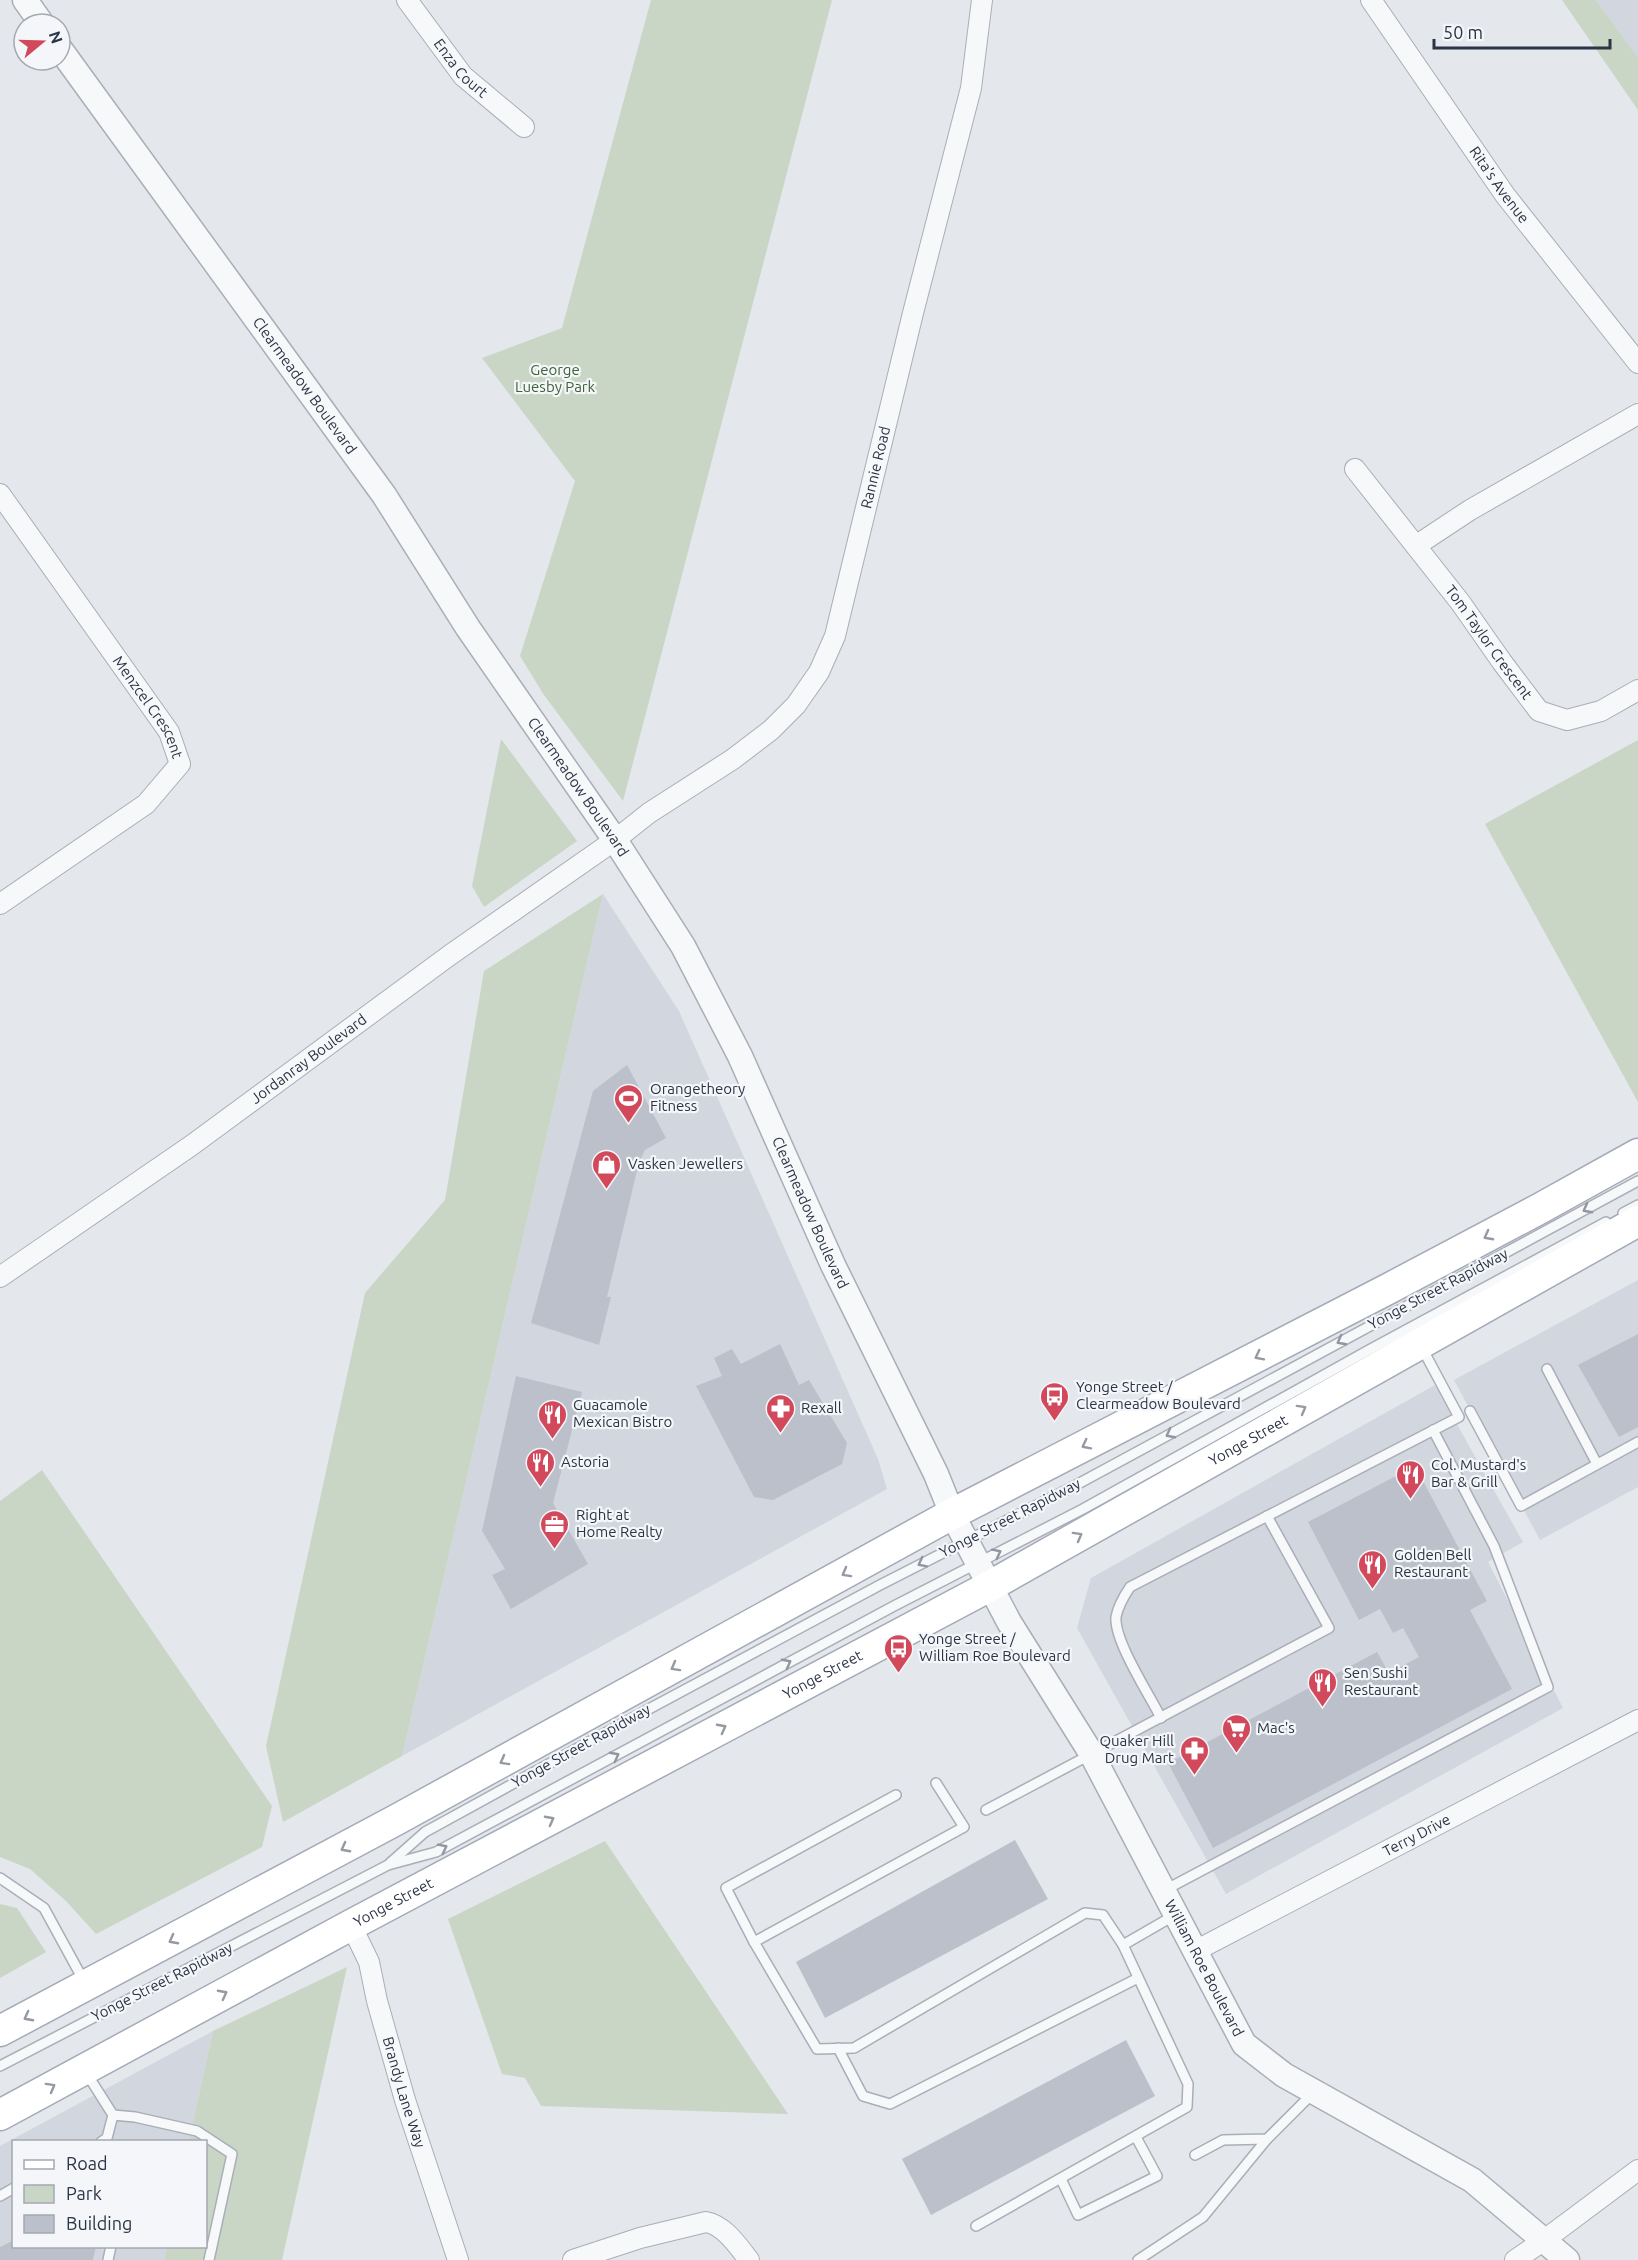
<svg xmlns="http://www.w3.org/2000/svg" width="1638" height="2260" viewBox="0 0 1638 2260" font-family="Ubuntu,sans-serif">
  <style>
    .built { fill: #d2d6de }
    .green { fill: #c9d6c5 }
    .building { fill: #bbc0ca }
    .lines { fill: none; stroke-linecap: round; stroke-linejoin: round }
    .service-casing { stroke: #a9aeb7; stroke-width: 12 }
    .minor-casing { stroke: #a9aeb7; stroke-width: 22 }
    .tertiary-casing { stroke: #a9aeb7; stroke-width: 27 }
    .primary-casing { stroke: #a3abb8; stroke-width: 33 }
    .service { stroke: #f7f8fa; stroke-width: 9 }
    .minor { stroke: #f7f8fa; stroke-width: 20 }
    .tertiary { stroke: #f7f8fa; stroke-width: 24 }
    .primary { stroke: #fff; stroke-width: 30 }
    .oneway { stroke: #9196a0 }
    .oneway2 { stroke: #959aa2 }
    .labels { text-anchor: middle; stroke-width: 4.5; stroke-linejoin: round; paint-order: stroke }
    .street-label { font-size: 15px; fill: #2b3445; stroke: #f4f6f9 }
    .park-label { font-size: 15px; fill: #3f6138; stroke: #f4f6f9 }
    .poi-label { font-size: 15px; fill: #2b3445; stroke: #f4f6f9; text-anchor: start }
  </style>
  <rect width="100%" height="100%" fill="#e4e7ec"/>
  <!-- built -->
  <g class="built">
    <polygon points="1596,0 1638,0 1638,58"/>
    <polygon points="603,894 679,1011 878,1459 887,1489 402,1756"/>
    <polygon points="1638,1280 1638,1487 1540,1540 1454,1380"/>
    <polygon points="1435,1385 1523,1542 1488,1562 1563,1708 1226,1894 1077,1628 1091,1578"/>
    <polygon points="213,2031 189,2141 14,2142 14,2246 167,2247 164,2260 0,2260 0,2146"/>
  </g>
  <!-- green -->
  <g class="green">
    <polygon points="651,0 832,0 623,801 544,695 520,656 575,481 482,358 562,328"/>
    <polygon points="1562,0 1596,0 1638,58 1638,110"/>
    <polygon points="501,739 577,841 484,907 472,886"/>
    <polygon points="1638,740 1638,1102 1485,824"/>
    <polygon points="603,894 402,1756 283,1822 266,1746 365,1293 445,1200 484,971"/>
    <polygon points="42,1470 272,1806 262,1847 96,1934 66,1901 30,1869 0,1857 0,1501"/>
    <polygon points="605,1841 788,2114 541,2106 525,2078 502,2074 448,1919"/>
    <polygon points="0,1904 17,1908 46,1952 0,1978"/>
    <polygon points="347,1967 282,2260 164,2260 167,2247 206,2246 206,2142 189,2141 213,2031"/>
  </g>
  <!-- building -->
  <g class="building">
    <polygon points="627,1065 666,1138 645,1150 639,1162 607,1297 611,1297 599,1345 531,1323 593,1091"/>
    <polygon points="1638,1334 1638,1427 1619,1437 1578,1365"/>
    <polygon points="780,1344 799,1385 809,1380 847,1443 842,1464 773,1500 754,1497 696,1386 722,1376 714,1358 732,1349 741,1364"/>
    <polygon points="516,1376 582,1392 553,1503 588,1564 511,1609 492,1575 505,1569 482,1531"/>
    <polygon points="1415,1466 1487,1601 1470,1610 1512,1689 1213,1848 1168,1763 1377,1652 1389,1673 1419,1657 1403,1628 1393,1633 1380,1609 1359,1620 1308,1522"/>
    <polygon points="1015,1840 1048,1899 825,2018 796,1962"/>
    <polygon points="1126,2040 1155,2096 931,2215 902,2159"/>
    <polygon points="14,2240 14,2246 96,2246 93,2260 0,2260 0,2247"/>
  </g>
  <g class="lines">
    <defs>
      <g id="service">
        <polyline points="1623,1213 1638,1205"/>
        <polyline points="1547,1369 1597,1464"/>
        <polyline points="1470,1411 1521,1506 1638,1442"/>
        <path d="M1161 1718C1149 1694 1114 1641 1116 1617 1118 1606 1124 1596 1130 1587L1459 1417 1422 1348"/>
        <polyline points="936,1783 964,1827 754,1942 817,2049 854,2048 1085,1913 1103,1915 1123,1945 1188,2084 1187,2107 976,2226"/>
        <polyline points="986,1810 1329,1628 1267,1516"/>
        <polyline points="390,1863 425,1832 647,1710 880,1585 1076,1485 1638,1181"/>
        <polyline points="0,1878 44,1908 85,1983"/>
        <polyline points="1163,1891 1548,1687 1494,1546 1433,1430"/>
        <polyline points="754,1942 726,1888 896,1795"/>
        <polyline points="1123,1945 1175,1915"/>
        <polyline points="838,2048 863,2096 890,2104 1138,1978"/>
        <polyline points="0,2066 388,1865 436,1852 894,1606 1083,1509 1369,1350 1606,1222"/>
        <polyline points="87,2074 113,2115 107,2138 101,2142"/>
        <polyline points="113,2115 135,2117 197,2131 232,2154 209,2260"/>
        <polyline points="1195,2155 1223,2140 1267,2139 1314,2092"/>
        <polyline points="1061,2179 1078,2215 1157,2176 1136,2137"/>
        <polyline points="0,2196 14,2188"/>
        <polyline points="108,2260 111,2246"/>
        <polyline points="1138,2260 1203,2217 1267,2139"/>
      </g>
      <g id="minor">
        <path id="s1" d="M407 0 463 76 524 127"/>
        <path id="s2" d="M1371 0 1505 195 1638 363"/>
        <path id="s3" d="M1355 469 1460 602 1502 662 1539 711 1567 720 1601 711 1638 690"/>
        <path id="s4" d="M0 494 169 732 180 764 146 804 0 904"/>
        <polyline points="1417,545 1470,510 1638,414"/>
        <path id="s5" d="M0 1277 192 1145 450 955 615 840 649 813 733 759 771 730 796 705 819 672 835 636 913 313 971 88 982 0"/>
        <path id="s6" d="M351 1925 369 1962 377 2001 405 2100 458 2260"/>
        <path id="s7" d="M1195 1951 1638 1720"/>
        <path d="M573 2260 640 2238 706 2222C724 2225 738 2246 749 2260"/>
        <polyline points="1515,2260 1543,2241 1638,2170"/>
      </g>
      <g id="tertiary">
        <polyline points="25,0 42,24"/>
        <path id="s8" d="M60 49 384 495 468 628 615 840 683 946 740 1056 833 1265 936 1474 952 1514 1009 1622 1091 1753 1244 2044 1284 2075 1472 2180 1567 2260"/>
      </g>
      <g id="primary">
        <polyline points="0,2031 396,1820 952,1514 1388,1289 1539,1209 1638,1154"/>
        <path id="s9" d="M0 2115 351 1925 990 1586 1638 1221"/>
      </g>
    </defs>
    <!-- service casing -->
    <use href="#service" class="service-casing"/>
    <!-- minor casing -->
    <use href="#minor" class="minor-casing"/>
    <!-- tertiary casing -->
    <use href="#tertiary" class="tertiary-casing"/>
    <!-- primary casing -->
    <use href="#primary" class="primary-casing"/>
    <!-- service -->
    <use href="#service" class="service"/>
    <!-- minor -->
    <use href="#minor" class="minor"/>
    <!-- tertiary -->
    <use href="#tertiary" class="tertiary"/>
    <!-- primary -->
    <use href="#primary" class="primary"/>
  </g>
  <!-- one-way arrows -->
  <defs><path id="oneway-chevron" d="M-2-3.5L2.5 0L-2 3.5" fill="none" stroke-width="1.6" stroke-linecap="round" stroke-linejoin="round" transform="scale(1.5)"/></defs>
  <g class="oneway">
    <use href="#oneway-chevron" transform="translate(1587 1209) rotate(152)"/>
    <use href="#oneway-chevron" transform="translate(1341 1341) rotate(152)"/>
    <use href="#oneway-chevron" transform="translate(1170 1434) rotate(152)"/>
    <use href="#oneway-chevron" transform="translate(997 1553) rotate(-27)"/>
    <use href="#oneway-chevron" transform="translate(922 1563) rotate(153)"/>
    <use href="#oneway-chevron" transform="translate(787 1663) rotate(-28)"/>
    <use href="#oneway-chevron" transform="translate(615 1756) rotate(-28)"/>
    <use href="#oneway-chevron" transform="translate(443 1848) rotate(-27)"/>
  </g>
  <g class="oneway2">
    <use href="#oneway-chevron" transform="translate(1488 1236) rotate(152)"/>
    <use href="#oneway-chevron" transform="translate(1259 1356) rotate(153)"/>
    <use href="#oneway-chevron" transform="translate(1302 1409) rotate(-29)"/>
    <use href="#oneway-chevron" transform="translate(1086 1445) rotate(153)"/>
    <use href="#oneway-chevron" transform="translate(1078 1536) rotate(-29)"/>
    <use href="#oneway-chevron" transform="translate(846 1573) rotate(151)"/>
    <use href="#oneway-chevron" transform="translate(675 1667) rotate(151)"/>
    <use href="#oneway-chevron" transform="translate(722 1728) rotate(-28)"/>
    <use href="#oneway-chevron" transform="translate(504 1761) rotate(151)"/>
    <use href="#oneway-chevron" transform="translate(550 1820) rotate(-28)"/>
    <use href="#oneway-chevron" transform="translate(345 1848) rotate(152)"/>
    <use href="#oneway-chevron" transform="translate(173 1940) rotate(152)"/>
    <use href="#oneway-chevron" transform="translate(223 1994) rotate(-28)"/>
    <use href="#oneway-chevron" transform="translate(28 2017) rotate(152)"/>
    <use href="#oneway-chevron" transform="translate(51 2087) rotate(-29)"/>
  </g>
  <!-- icons -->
  <defs>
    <symbol id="stadium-pin" viewBox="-11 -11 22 30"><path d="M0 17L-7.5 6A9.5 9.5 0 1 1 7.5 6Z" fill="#d1495b" stroke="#f4f6f9"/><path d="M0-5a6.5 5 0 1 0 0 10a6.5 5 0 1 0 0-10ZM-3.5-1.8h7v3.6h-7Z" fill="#fff"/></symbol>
    <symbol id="shop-pin" viewBox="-11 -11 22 30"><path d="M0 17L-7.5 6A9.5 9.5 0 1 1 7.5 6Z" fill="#d1495b" stroke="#f4f6f9"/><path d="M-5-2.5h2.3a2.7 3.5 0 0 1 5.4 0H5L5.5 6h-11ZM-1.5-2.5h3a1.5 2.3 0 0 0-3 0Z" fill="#fff"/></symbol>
    <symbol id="bus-pin" viewBox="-11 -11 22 30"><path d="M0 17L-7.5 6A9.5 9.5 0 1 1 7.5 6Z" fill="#d1495b" stroke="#f4f6f9"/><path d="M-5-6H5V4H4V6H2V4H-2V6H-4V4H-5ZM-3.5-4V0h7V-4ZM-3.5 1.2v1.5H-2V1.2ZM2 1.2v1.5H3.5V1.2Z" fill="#fff"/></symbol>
    <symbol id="pharmacy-pin" viewBox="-11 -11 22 30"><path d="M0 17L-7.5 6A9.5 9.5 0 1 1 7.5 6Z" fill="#d1495b" stroke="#f4f6f9"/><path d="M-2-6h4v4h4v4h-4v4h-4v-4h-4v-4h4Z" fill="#fff"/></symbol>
    <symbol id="restaurant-pin" viewBox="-11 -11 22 30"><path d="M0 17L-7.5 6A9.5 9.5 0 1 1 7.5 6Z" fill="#d1495b" stroke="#f4f6f9"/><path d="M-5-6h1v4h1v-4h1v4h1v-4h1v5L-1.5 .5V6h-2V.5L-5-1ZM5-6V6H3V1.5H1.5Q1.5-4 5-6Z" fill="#fff"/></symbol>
    <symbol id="office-pin" viewBox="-11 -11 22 30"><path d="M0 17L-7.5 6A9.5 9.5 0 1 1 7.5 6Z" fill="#d1495b" stroke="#f4f6f9"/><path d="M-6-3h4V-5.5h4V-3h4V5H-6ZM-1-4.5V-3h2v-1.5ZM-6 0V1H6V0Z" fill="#fff"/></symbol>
    <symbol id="supermarket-pin" viewBox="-11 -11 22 30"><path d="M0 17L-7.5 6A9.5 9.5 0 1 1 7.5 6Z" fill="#d1495b" stroke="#f4f6f9"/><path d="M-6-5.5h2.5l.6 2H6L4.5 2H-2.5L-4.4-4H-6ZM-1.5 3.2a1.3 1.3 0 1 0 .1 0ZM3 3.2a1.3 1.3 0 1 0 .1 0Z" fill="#fff"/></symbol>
  </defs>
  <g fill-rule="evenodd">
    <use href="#stadium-pin" x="612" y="1082" width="33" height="45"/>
    <use href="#shop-pin" x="590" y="1148" width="33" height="45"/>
    <use href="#bus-pin" x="1038" y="1380" width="33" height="45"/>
    <use href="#pharmacy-pin" x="764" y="1392" width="33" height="45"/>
    <use href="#restaurant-pin" x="536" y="1398" width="33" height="45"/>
    <use href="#restaurant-pin" x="524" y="1446" width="33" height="45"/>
    <use href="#restaurant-pin" x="1394" y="1458" width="33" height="45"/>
    <use href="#office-pin" x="538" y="1508" width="33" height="45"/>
    <use href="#restaurant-pin" x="1356" y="1548" width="33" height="45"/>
    <use href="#bus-pin" x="882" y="1632" width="33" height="45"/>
    <use href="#restaurant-pin" x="1306" y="1666" width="33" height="45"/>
    <use href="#supermarket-pin" x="1220" y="1712" width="33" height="45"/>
    <use href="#pharmacy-pin" x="1178" y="1734" width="33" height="45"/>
  </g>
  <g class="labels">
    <!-- street labels -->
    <g class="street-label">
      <text dy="5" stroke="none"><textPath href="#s1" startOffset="87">Enza Court</textPath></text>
      <text dy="5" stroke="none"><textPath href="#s2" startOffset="225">Rita's Avenue</textPath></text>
      <text dy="5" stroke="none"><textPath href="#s8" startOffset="416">Clearmeadow Boulevard</textPath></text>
      <text dy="5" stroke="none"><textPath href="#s5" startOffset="1234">Rannie Road</textPath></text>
      <text dy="5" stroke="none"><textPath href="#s3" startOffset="219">Tom Taylor Crescent</textPath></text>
      <text dy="5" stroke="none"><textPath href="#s4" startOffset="260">Menzcel Crescent</textPath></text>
      <text dy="5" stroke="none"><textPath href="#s8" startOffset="902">Clearmeadow Boulevard</textPath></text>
      <text dy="5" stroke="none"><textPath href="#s5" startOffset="378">Jordanray Boulevard</textPath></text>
      <text dy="5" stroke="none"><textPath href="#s8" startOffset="1388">Clearmeadow Boulevard</textPath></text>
      <text transform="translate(1438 1289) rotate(-28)" y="5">Yonge Street Rapidway</text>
      <text dy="5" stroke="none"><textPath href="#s9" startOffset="1419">Yonge Street</textPath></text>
      <text transform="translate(1010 1518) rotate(-27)" y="5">Yonge Street Rapidway</text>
      <text dy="5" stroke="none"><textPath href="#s9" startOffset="933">Yonge Street</textPath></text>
      <text transform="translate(581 1746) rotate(-29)" y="5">Yonge Street Rapidway</text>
      <text dy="5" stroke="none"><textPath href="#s7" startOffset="250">Terry Drive</textPath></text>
      <text dy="5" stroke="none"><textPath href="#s9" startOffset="447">Yonge Street</textPath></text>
      <text dy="5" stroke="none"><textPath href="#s8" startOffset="2241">William Roe Boulevard</textPath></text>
      <text transform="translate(162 1982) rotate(-27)" y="5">Yonge Street Rapidway</text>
      <text dy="5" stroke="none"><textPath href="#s6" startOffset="176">Brandy Lane Way</textPath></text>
    </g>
    <!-- park labels -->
    <g class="park-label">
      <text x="555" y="375">George<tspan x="555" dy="17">Luesby Park</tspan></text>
    </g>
    <!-- poi labels -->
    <g class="poi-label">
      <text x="650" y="1094">Orangetheory<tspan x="650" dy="17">Fitness</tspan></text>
      <text x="628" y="1169">Vasken Jewellers</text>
      <text x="1076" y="1392">Yonge Street /<tspan x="1076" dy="17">Clearmeadow Boulevard</tspan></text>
      <text x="573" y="1410">Guacamole<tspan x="573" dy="17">Mexican Bistro</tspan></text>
      <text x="801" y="1413">Rexall</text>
      <text x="561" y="1467">Astoria</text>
      <text x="1431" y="1470">Col. Mustard's<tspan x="1431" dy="17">Bar &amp; Grill</tspan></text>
      <text x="576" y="1520">Right at<tspan x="576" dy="17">Home Realty</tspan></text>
      <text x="1394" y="1560">Golden Bell<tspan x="1394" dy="17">Restaurant</tspan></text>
      <text x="919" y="1644">Yonge Street /<tspan x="919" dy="17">William Roe Boulevard</tspan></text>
      <text x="1344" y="1678">Sen Sushi<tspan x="1344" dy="17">Restaurant</tspan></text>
      <text x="1257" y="1733">Mac's</text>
      <text x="1174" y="1746" text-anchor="end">Quaker Hill<tspan x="1174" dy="17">Drug Mart</tspan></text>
    </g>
  </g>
  <!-- legend -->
  <rect x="12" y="2140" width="195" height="108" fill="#f4f6f9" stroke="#a4a8b1" stroke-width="1.5"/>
  <rect x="24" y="2160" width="30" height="9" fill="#ffffff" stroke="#a4a8b1" stroke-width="1.5"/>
  <text x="66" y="2170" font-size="18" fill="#2b3445">Road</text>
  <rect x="24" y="2185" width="30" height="18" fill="#c9d6c5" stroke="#a4a8b1" stroke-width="1.5"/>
  <text x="66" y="2200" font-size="18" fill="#2b3445">Park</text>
  <rect x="24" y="2215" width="30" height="18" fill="#bbc0ca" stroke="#a4a8b1" stroke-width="1.5"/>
  <text x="66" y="2230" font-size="18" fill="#2b3445">Building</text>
  <!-- north arrow -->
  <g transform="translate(42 42) rotate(71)"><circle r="28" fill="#f4f6f9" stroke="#a4a8b1" stroke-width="1.5"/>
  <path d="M0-4.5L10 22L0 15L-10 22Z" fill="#d1495b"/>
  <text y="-9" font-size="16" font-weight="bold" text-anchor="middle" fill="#2b3445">N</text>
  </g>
  <!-- scale -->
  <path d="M1434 39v9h176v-9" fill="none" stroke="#2b3445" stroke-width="3"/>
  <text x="1443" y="39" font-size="18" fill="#2b3445" stroke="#f4f6f9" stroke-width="4.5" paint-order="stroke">50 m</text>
</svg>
